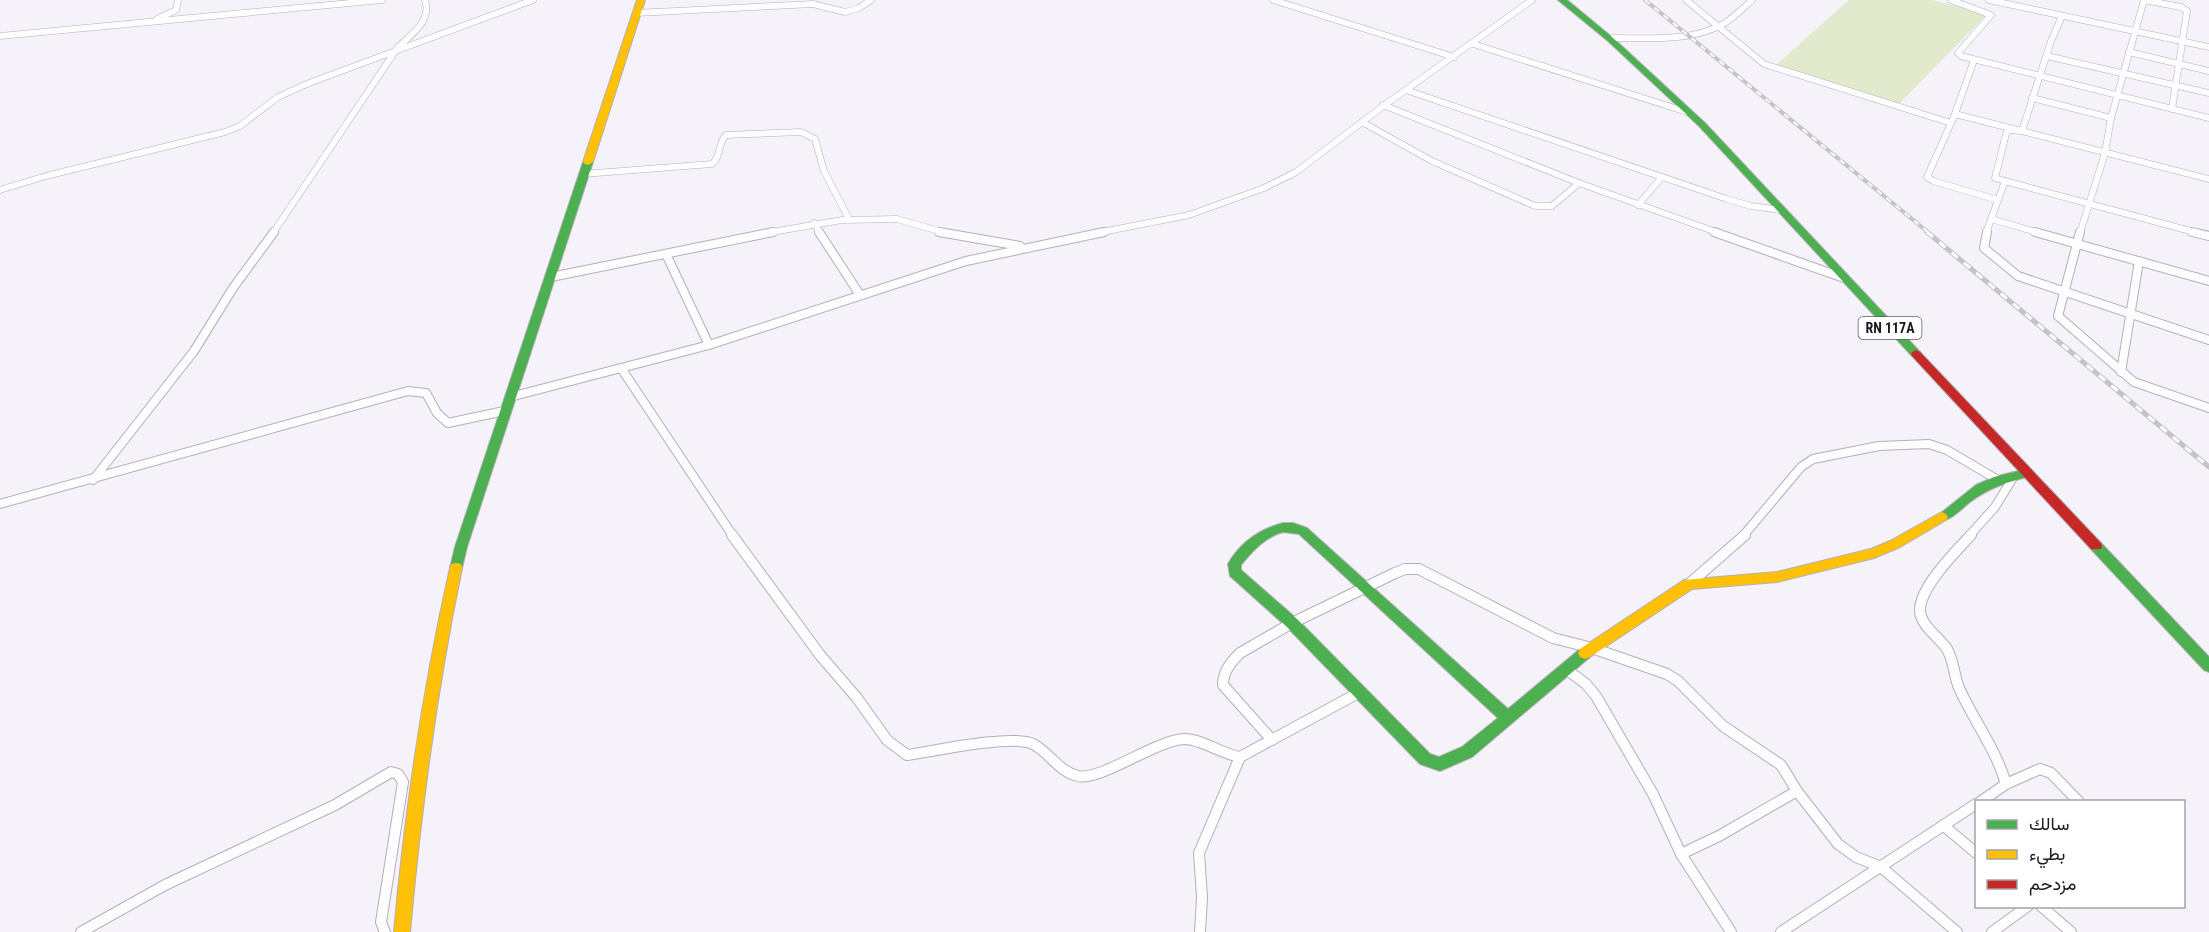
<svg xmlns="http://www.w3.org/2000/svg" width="2209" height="932" viewBox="0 0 2209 932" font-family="'Roboto Condensed',Vazirmatn,sans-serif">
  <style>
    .green { fill: #e2eacd }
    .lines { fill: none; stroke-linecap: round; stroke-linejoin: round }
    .street-far2-casing { stroke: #b4afb8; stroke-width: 7 }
    .street-far1-casing { stroke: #b4afb8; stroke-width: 10 }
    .street-casing { stroke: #b4afb8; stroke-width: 12 }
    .fast-casing { stroke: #b4afb8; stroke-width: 2 }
    .slow-casing { stroke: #b4afb8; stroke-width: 2 }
    .jam-casing { stroke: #b4afb8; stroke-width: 2 }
    .street-far2 { stroke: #fefdfe; stroke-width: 6 }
    .street-far1 { stroke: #fefdfe; stroke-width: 8 }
    .street { stroke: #fefdfe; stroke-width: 10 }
    .fast { fill: #4caf50; fill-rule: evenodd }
    .slow { fill: #ffc107; fill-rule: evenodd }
    .jam { fill: #c62828; fill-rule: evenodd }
    .rail-far1-casing { stroke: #c5c3c5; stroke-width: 4 }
    .rail-casing { stroke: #c5c3c5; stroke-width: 5 }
    .rail-far1 { stroke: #fff; stroke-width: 2; stroke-dasharray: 6; stroke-linecap: butt }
    .rail { stroke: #fff; stroke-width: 3; stroke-dasharray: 8; stroke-linecap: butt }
    .labels { text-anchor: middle; stroke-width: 4.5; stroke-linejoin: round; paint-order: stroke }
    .shield { fill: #fff; stroke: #615d64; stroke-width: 1.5 }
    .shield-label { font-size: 14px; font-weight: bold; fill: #1d1722 }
  </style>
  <rect width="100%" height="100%" fill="#f5f2f9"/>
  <!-- green -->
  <polygon class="green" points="1849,0 1932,0 1987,14 1898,105 1775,66"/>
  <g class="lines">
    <defs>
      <g id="street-far2">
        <polyline points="1273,0 1454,57"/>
        <polyline points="1686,0 1764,64 1951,123"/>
        <polyline points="1951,0 1991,15 1958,53 1961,56 2209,118"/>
        <polyline points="1989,0 2209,47"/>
        <polyline points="636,13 813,4 845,12 859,8 871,0"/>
        <polyline points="157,19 176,10 178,0"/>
        <polyline points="0,36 382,0"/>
        <path d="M1613 38C1648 38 1691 42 1723 24 1734 18 1743 8 1752 0"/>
        <polyline points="1473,44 1690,113"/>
        <polyline points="2129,52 2209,71"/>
        <polyline points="2047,56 2209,93"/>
        <polyline points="1974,60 1955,114 1927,177 1933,181 1998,200"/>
        <polyline points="1406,90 1727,199 1751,206 1781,210"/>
        <polyline points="2032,98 2111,118"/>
        <polyline points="1383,105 1579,183 1719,233"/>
        <polyline points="1955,114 2209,179"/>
        <polyline points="1362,122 1432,161 1535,206 1552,206 1579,183"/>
        <path d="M583 174 712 164C721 157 718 143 726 135L801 132 815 139 824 171 849 219"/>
        <polyline points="2005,181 2198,233"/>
        <polyline points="0,190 46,176 225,132 240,126 278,97 309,83 533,0"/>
        <polyline points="1638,205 1662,177"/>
        <polyline points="1991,219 2040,233"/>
        <polyline points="814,223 820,233"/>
        <path d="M273 233 398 47C412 34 432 21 425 0"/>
        <polyline points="766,233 842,220 897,219 946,233"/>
        <polyline points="1097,233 1189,215 1264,188 1296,172 1386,104 1532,0"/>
        <polyline points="1986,233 2005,181 1995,178 2006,134 2008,130 2022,131 2051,41 2062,16"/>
        <polyline points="2080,233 2105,153 2111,118 2144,0 2181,7 2187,11 2172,109"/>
      </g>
      <g id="street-far1">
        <polyline points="819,232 860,295"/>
        <polyline points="939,232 1020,246"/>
        <polyline points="1714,232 1844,278"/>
        <polyline points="1987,232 1984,248 2018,276 2209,340"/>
        <polyline points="2035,232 2209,281"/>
        <polyline points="2080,232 2058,316 2134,382 2209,408"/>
        <polyline points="2192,232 2209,236"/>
        <polyline points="666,254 709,345"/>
        <polyline points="551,277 773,232"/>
        <polyline points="621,368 733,536"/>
        <polyline points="2121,372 2139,261"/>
        <polyline points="510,397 709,345 966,261 1104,232"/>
        <polyline points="93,480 194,351 233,288 274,232"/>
        <polyline points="0,504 408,391 426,393 437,413 448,423 504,411"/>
        <polyline points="1743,536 1801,467 1813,459 1879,446 1929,444 1947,450 1998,480"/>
        <polyline points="1969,536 1995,507 2014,476"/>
      </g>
      <g id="street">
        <path d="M732 535 820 655 857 698 887 740 907 755C934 751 1012 734 1033 744 1049 752 1059 772 1078 776 1101 781 1154 741 1184 739 1199 738 1222 754 1240 757L1360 692"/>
        <path d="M1971 535C1956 551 1919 588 1920 611 1921 626 1939 637 1947 649 1954 661 1954 676 1959 688 1974 721 1996 749 2006 784"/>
        <polyline points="1689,584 1745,535"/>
        <polyline points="1566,669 1586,684 1596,696 1653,794 1681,854 1731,932"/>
        <path d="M1272 740 1223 685C1223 671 1231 662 1240 653L1292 623 1395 573 1405 569H1419L1553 638 1592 648 1667 674 1678 681 1723 726 1781 765 1797 791 1838 844 1856 857 1881 867 1957 932"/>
        <polyline points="1980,802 2006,784 2040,769 2051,773 2079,802"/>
        <polyline points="1943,825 1976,853"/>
        <polyline points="1681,854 1719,836 1797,791"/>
        <polyline points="2041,906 2071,932"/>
        <polyline points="81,932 165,885 335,805 391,772 398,774 403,782 381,922 385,932"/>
        <polyline points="1200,932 1202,897 1199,853 1240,757"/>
        <polyline points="1781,932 1976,804"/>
        <polyline points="1992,932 2028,906"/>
      </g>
      <g id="fast">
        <polygon points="1558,0 1567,0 1613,38 1705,123 1920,352 1921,354 1920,356 1912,356 1699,126 1608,41"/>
        <polygon points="588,159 593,162 467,547 461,572 451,572 450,568 455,547 583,162"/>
        <path d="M2026 469 2030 470 2032 473 2030 476C2006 483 1990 487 1970 502 1961 509 1949 523 1938 520L1936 517 1976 485 1994 477Z"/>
        <path d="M1283 523H1293L1307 528 1508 709 1580 649 1585 647 1590 649 1592 653 1590 657 1472 757 1440 771 1420 764 1287 627 1230 576 1228 564C1240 543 1260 529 1283 523ZM1283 532 1299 534 1498 718 1462 747 1439 757 1430 754 1297 619 1241 570V565C1252 551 1265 537 1283 532Z"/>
        <polygon points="2096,541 2101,543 2209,657 2209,672 2204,670 2091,549 2090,546 2091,543"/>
      </g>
      <g id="slow">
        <polygon points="637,0 645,0 593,162 588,165 585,164 583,162"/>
        <polygon points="1942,512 1946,514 1948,517 1946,520 1900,547 1874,558 1777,582 1692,589 1590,657 1585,659 1580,657 1578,653 1580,649 1684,580 1777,572 1871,549 1890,541"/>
        <path d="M456 563 461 564 462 568C437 688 421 809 410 932H394C405 809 423 688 450 568L451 564Z"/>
      </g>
      <polygon id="jam" points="1916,350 1920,352 2101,543 2102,546 2101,549 2091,549 1912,356 1911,354 1912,352"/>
    </defs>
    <!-- street-far2 casing -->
    <use href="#street-far2" class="street-far2-casing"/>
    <!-- street-far1 casing -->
    <use href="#street-far1" class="street-far1-casing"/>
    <!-- street casing -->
    <use href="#street" class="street-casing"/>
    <!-- fast casing -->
    <use href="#fast" class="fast-casing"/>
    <!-- slow casing -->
    <use href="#slow" class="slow-casing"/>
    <!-- jam casing -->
    <use href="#jam" class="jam-casing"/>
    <!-- street-far2 -->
    <use href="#street-far2" class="street-far2"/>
    <!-- street-far1 -->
    <use href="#street-far1" class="street-far1"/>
    <!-- street -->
    <use href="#street" class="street"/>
    <!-- fast -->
    <use href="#fast" class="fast"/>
    <!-- slow -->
    <use href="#slow" class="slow"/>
    <!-- jam -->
    <use href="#jam" class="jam"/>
    <defs>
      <polyline id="rail-far1" points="1645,0 1929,233"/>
      <polyline id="rail" points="1927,232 2209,467"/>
    </defs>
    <!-- rail-far1 casing -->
    <use href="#rail-far1" class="rail-far1-casing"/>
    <!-- rail casing -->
    <use href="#rail" class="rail-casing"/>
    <!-- rail-far1 -->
    <use href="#rail-far1" class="rail-far1"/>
    <!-- rail -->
    <use href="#rail" class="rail"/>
  </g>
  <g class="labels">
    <!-- shield labels -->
    <rect class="shield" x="1858.5" y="317" width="63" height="22" rx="4.5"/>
    <g class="shield-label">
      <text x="1890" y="333">RN 117A</text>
    </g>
  </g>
  <!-- legend -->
  <rect x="1975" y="800" width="210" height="108" fill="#ffffff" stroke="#a5a2a7" stroke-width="1.5"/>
  <rect x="1987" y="820" width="30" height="9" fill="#4caf50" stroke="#a5a2a7" stroke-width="1.5"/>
  <text x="2029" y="830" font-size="18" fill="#1d1722">سالك</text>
  <rect x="1987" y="850" width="30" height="9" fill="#ffc107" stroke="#a5a2a7" stroke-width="1.5"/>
  <text x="2029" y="860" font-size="18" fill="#1d1722">بطيء</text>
  <rect x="1987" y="880" width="30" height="9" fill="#c62828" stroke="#a5a2a7" stroke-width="1.5"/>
  <text x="2029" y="890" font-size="18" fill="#1d1722">مزدحم</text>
</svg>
